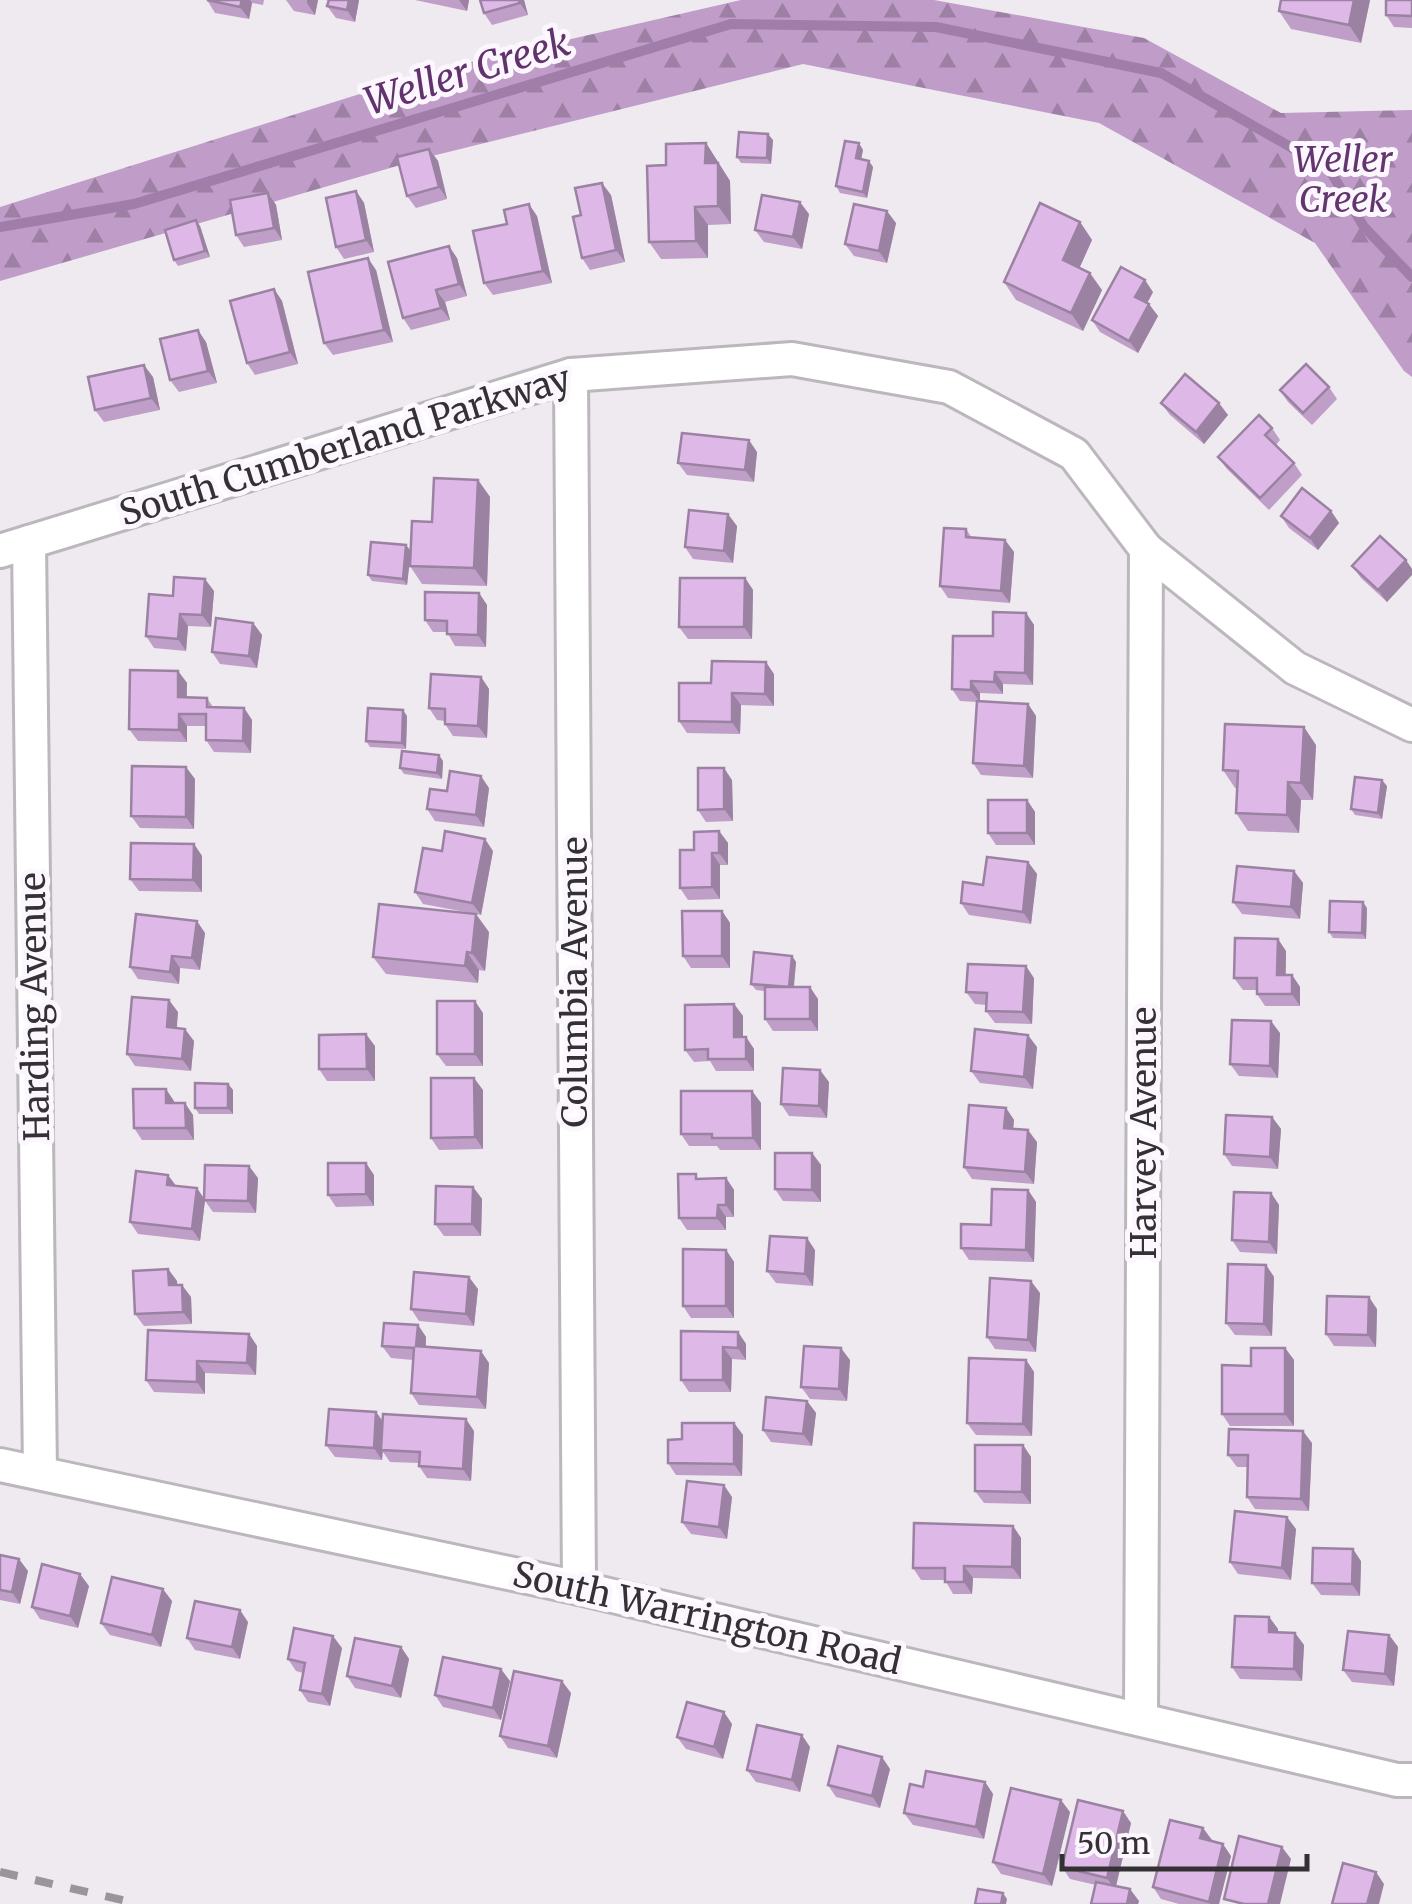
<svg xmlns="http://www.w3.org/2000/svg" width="1412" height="1904" viewBox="0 0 1412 1904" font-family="Merriweather,serif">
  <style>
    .forest { fill: url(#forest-firs) }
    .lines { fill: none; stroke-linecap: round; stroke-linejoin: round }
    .stream { stroke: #a17ea9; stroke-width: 10 }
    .street-casing { stroke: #bcb6bd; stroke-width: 38 }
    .street { stroke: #fff; stroke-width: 32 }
    .rail { stroke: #9a959a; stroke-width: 8; stroke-dasharray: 18 18; stroke-linecap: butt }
    .wall { fill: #bf9fc7 }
    .shaded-wall { fill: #9b82a2 }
    .building { fill: #deb9e7; stroke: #9b82a2; stroke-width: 2.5 }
    .labels { text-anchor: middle; stroke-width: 10; stroke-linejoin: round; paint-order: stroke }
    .park-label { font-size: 35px; font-style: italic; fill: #62356d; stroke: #fcf6fe }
    .street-label { font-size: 35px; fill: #333133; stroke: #fcf6fe }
    .water-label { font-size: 38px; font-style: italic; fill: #61336c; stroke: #fcf6fe }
  </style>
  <defs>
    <pattern id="forest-firs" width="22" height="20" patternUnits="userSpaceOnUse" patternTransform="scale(2.5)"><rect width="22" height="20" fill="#c09cc9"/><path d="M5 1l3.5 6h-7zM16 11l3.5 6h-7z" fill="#9d80a4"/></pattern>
  </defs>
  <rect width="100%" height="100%" fill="#efe9f0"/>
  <!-- forest -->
  <polygon class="forest" points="741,0 934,0 1144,38 1281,113 1412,110 1412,377 1404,371 1315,243 1099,123 803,64 428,157 0,281 0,207 436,70"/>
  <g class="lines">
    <!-- stream -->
    <polyline class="stream" points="0,227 134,204 731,24 936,27 1161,73 1329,169 1364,227 1412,277"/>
    <defs>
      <g id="street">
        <polyline points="571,375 579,1588"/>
        <polyline points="29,542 40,1472"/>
        <polyline points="0,551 571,375 792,359 949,387 1074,454 1146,549 1295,668 1412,725"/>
        <polyline points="0,1465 579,1588 1397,1780 1412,1780"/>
        <polyline points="1141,1717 1146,549"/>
      </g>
    </defs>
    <!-- street casing -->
    <use href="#street" class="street-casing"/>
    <!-- street -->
    <use href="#street" class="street"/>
    <!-- rail -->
    <polyline class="rail" points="0,1872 140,1904"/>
  </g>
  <!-- wall -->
  <g class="wall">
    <polygon points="207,0 264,0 263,5 252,3 249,19 215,13"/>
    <polygon points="286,0 318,0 315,15 294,11"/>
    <polygon points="326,0 359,0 355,22 336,18 327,6 328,1"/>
    <polygon points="415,0 469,0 467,11"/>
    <polygon points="524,0 528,15 492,25 484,13"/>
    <polygon points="1370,0 1361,43 1291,29 1279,11"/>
    <polygon points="1412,0 1412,28 1394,27 1386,15"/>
    <polygon points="773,140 771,164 741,163 737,157"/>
    <polygon points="706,143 730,181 731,224 708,225 708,258 661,259 649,242 666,165"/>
    <polygon points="429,149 438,161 447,199 416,208 407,196"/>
    <polygon points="863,150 861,159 873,167 867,198 840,193 836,186"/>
    <polygon points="356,191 364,203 374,252 344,259 336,247"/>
    <polygon points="268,193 276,205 282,240 244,247 236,235"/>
    <polygon points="611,195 625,262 590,270 582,258 581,215"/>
    <polygon points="809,214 802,249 764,242 755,230"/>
    <polygon points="537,216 552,283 493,295 484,283 507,224"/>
    <polygon points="1080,222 1092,240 1079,268 1102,290 1083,331 1016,300 1004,282"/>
    <polygon points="896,223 887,263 854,256 845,244"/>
    <polygon points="200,226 210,257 178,266 174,260"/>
    <polygon points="457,258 467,296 445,302 450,320 411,330 403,318"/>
    <polygon points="376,270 393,342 333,355 324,343"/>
    <polygon points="274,289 282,301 298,364 255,375 247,363"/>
    <polygon points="1153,292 1147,303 1158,316 1138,353 1100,332 1092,320"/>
    <polygon points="206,342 217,383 179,392 170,380"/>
    <polygon points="153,377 160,410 104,422 95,410"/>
    <polygon points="1329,387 1337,399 1312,425 1288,402 1280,390"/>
    <polygon points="1161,403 1228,415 1204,444 1170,415"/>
    <polygon points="1272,428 1280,440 1276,445 1294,463 1302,475 1269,510 1227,469 1218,457"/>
    <polygon points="757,452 754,482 687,475 678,463"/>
    <polygon points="478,480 490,497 487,586 422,584 410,566 410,554 407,585 372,581 368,575 411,551 432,522"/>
    <polygon points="1331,511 1339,523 1318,550 1289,528 1281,516"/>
    <polygon points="737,526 733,563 693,559 685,547"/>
    <polygon points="966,529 972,538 1005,540 1014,552 1010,603 948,598 940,586"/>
    <polygon points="1352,566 1412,569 1387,602 1361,578"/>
    <polygon points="745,578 753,590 752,639 688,639 679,627"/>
    <polygon points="214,591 211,627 188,626 186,651 154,648 146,636 173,596"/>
    <polygon points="479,593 487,605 486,647 455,646 447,632 433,632 425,620"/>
    <polygon points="1026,613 1034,625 1033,685 1003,684 1003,694 980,693 980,701 1028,704 1036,716 1033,778 981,775 973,763 977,702 960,701 952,689 993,636"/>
    <polygon points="253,623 262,635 257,668 220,664 212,652"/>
    <polygon points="178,671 187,683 187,697 207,698 213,707 244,708 252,720 251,753 214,752 206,740 206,726 187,726 187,742 138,741 129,729"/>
    <polygon points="774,674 774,706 741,705 740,734 687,733 679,721 711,683"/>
    <polygon points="481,677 489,689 487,738 453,736 445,724 445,721 437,720 429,708"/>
    <polygon points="407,716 406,749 370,747 366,741"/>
    <polygon points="1316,745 1313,800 1301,800 1299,833 1248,831 1236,813 1237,788 1235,788 1223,770"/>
    <polygon points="443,761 442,779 404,774 400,768"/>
    <polygon points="195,779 194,829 140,828 131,816"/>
    <polygon points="732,780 733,821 706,822 698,810"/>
    <polygon points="1387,786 1382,819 1355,815 1351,809"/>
    <polygon points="489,788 484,827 435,821 427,809 447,791"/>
    <polygon points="1027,800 1035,812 1035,845 996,845 988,833"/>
    <polygon points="719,831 728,843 728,865 720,865 720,899 688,900 680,888 694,850"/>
    <polygon points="194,844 202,856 202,892 139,891 130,879"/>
    <polygon points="442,851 493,851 481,915 423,904 415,892"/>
    <polygon points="1028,862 1037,874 1031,924 969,915 961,903 983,885"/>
    <polygon points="1294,871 1303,883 1300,919 1242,914 1233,902"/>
    <polygon points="1367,908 1366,939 1333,938 1329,932"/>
    <polygon points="722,911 730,923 730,968 691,968 683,956"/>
    <polygon points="489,932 485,971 479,970 478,983 386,974 373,957"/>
    <polygon points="205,933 200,970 180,968 179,984 138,979 130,967"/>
    <polygon points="1286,951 1286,975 1292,975 1300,987 1300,1006 1265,1006 1257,994 1257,990 1243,990 1234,978"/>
    <polygon points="792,956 796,962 794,987 818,999 818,1031 773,1031 765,1019 765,991 756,990 751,984"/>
    <polygon points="1034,978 1032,1024 995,1023 986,1011 986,1005 975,1004 966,992"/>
    <polygon points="734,1004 743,1016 743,1037 746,1037 754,1049 754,1071 716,1071 710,1061 694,1062 685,1050"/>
    <polygon points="178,1012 176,1028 194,1041 191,1071 135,1066 127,1054"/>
    <polygon points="483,1013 483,1066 446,1066 437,1054"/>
    <polygon points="1280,1033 1278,1078 1239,1076 1230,1064"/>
    <polygon points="375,1046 375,1081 327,1081 319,1069"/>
    <polygon points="1037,1047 1033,1089 980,1083 971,1071"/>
    <polygon points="829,1082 827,1118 789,1116 781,1104"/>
    <polygon points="228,1084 233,1090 233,1114 199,1114 195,1108"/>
    <polygon points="483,1090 483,1149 439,1150 431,1138"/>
    <polygon points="752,1091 761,1103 761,1150 720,1150 717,1146 689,1146 681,1134"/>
    <polygon points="174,1101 174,1103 193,1115 194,1140 142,1140 134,1128"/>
    <polygon points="1006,1108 1014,1120 1013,1129 1037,1142 1034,1184 972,1179 964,1167"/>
    <polygon points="1272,1117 1281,1129 1278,1169 1232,1166 1224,1154"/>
    <polygon points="812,1153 821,1165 821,1202 783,1201 775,1189"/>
    <polygon points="374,1175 374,1206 336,1207 328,1195"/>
    <polygon points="258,1178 256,1213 213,1212 205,1201 200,1241 138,1234 130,1222 176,1186 204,1199"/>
    <polygon points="726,1178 734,1190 734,1217 726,1217 726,1230 687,1230 679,1218"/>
    <polygon points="473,1187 482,1199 481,1236 444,1236 435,1224"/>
    <polygon points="1028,1190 1036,1202 1034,1262 969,1260 961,1248 991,1225"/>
    <polygon points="1271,1193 1279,1205 1277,1254 1240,1252 1232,1240"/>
    <polygon points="726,1250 734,1262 734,1318 691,1318 683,1306"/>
    <polygon points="815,1250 813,1286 776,1283 767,1271"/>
    <polygon points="1266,1265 1274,1277 1272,1336 1235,1335 1226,1323"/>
    <polygon points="168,1269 177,1281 177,1285 191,1297 192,1324 144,1326 135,1314"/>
    <polygon points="478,1289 474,1326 419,1321 411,1309"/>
    <polygon points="1040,1293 1036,1352 995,1349 987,1337"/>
    <polygon points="1377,1309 1376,1347 1334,1346 1326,1334"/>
    <polygon points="418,1325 426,1337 426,1347 489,1363 486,1409 419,1405 411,1393 413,1360 391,1358 382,1346"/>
    <polygon points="738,1332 746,1344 746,1360 732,1359 731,1392 689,1392 681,1380"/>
    <polygon points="249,1334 257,1346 256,1375 205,1373 205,1394 154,1392 146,1380"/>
    <polygon points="1285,1348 1294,1360 1294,1426 1230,1426 1222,1414 1251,1366"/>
    <polygon points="850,1360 847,1401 810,1399 801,1387"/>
    <polygon points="1026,1360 1034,1372 1032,1436 976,1435 967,1423"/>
    <polygon points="807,1401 816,1413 812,1446 771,1442 763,1430"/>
    <polygon points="376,1412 383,1421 474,1431 471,1481 427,1478 419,1466 419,1463 390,1462 383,1452 382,1460 335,1457 326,1445"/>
    <polygon points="734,1423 743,1435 742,1476 676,1475 668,1463 682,1439"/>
    <polygon points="1312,1443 1309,1511 1255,1509 1247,1497 1248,1467 1237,1467 1228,1455"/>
    <polygon points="1023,1445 1031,1457 1031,1504 984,1503 975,1491"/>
    <polygon points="732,1497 727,1539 691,1534 682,1522"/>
    <polygon points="1013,1526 1021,1538 1021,1579 973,1578 972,1594 953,1594 945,1580 921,1580 913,1568"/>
    <polygon points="1296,1529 1291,1580 1238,1574 1230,1562"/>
    <polygon points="0,1555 28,1571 20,1604 0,1600"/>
    <polygon points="1361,1561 1360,1596 1321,1595 1312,1583"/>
    <polygon points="89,1586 78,1628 40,1619 32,1607"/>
    <polygon points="172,1601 161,1647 110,1635 101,1623"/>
    <polygon points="1269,1617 1278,1629 1278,1632 1295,1633 1304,1645 1302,1681 1240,1679 1232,1667"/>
    <polygon points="248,1622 240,1659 195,1650 187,1638"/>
    <polygon points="1389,1635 1398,1647 1394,1686 1352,1682 1343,1670"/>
    <polygon points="401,1647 409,1659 401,1698 355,1688 347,1676"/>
    <polygon points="342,1648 330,1706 308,1702 300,1690 303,1673 296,1671 288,1659"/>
    <polygon points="510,1681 501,1720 443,1707 435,1695"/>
    <polygon points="571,1693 557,1758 508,1748 500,1736"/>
    <polygon points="732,1724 723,1759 686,1749 677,1737"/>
    <polygon points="810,1747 800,1792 756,1782 747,1770"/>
    <polygon points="890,1769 880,1808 836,1797 828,1785"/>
    <polygon points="985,1782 993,1794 984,1839 913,1825 904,1813 923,1787"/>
    <polygon points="1070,1812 1052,1886 1001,1874 993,1862"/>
    <polygon points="1131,1823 1116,1886 1139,1901 1138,1904 1091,1904 1096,1885 1070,1879 1062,1867"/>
    <polygon points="1203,1828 1211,1841 1231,1856 1219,1904 1179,1904 1161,1899 1153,1887"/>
  </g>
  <!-- shaded-wall -->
  <g class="shaded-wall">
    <polygon points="242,0 250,0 252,3 249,19 240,7"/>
    <polygon points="307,0 318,0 315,15 307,3"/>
    <polygon points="349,0 359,0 355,22 347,10"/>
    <polygon points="459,0 469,0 467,11"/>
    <polygon points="519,0 524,0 528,15 520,3"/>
    <polygon points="1354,0 1370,0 1361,43 1349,25"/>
    <polygon points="768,134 773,140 771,164 767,158"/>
    <polygon points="706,143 730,181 731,224 718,206 705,163"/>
    <polygon points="859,143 863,150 860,164 856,158"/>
    <polygon points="429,149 438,161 447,199 439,187"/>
    <polygon points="869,161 873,167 867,198 863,192"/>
    <polygon points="602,183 611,195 625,262 616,250"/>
    <polygon points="356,191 364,203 374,252 366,240"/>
    <polygon points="268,193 276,205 282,240 274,228"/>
    <polygon points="800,202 809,214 802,249 793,237"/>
    <polygon points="529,204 537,216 552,283 543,271"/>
    <polygon points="695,207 708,225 708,258 696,241"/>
    <polygon points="887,211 896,223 887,263 879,251"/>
    <polygon points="196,220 200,226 210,257 205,251"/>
    <polygon points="1080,222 1092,240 1075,278 1063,260"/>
    <polygon points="449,246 457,258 467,296 459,284"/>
    <polygon points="368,258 376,270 393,342 384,330"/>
    <polygon points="1090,273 1102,290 1083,331 1071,313"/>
    <polygon points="1145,280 1153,292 1144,309 1135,297"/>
    <polygon points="274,289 282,301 298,364 290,352"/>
    <polygon points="436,290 445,302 450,320 441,308"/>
    <polygon points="1149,304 1158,316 1138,353 1129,341"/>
    <polygon points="198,330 206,342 217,383 208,371"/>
    <polygon points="144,365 153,377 160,410 151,398"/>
    <polygon points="1219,403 1228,415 1204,444 1196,432"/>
    <polygon points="749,440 757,452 754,482 745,470"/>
    <polygon points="478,480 490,497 487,586 474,568"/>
    <polygon points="1331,511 1339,523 1318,550 1310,538"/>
    <polygon points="728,514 737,526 733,563 724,551"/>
    <polygon points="1005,540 1014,552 1010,603 1001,591"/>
    <polygon points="406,545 411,551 407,585 403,579"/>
    <polygon points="1406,560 1412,569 1412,575 1387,602 1378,590"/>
    <polygon points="745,578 753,590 752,639 744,627"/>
    <polygon points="205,579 214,591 211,627 202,615"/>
    <polygon points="479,593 487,605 486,647 478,635"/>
    <polygon points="1026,613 1034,625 1033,685 1025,673"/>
    <polygon points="180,614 188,626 186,651 178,639"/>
    <polygon points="253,623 262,635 257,668 249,656"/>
    <polygon points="766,662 774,674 774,706 765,694"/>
    <polygon points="178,671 187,683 186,709 178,697"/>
    <polygon points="995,672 1003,684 1003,694 994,682"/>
    <polygon points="481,677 489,689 487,738 478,726"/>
    <polygon points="971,681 980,693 980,702 971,690"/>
    <polygon points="732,693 741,705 740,734 732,722"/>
    <polygon points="1028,704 1036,716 1033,778 1024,766"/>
    <polygon points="244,708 252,720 251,753 243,741"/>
    <polygon points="403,710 407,716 406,749 402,743"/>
    <polygon points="179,714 187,726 187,742 179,730"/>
    <polygon points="1304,727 1316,745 1313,800 1301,783"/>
    <polygon points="439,755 443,761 442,779 437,773"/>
    <polygon points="186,767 195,779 194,829 186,817"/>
    <polygon points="724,768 732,780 733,821 724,809"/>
    <polygon points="481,776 489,788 484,827 476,815"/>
    <polygon points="1382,780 1387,786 1382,819 1378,813"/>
    <polygon points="1288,782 1301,800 1299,833 1287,815"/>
    <polygon points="1027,800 1035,812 1035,845 1027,833"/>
    <polygon points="719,831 728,843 728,865 719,853"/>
    <polygon points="485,839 493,851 481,915 472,903"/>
    <polygon points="194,844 202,856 202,892 193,880"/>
    <polygon points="712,853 720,865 720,899 712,887"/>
    <polygon points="1028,862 1037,874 1031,924 1023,912"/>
    <polygon points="1294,871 1303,883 1300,919 1291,907"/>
    <polygon points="1363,902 1367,908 1366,939 1362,933"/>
    <polygon points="722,911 730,923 730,968 722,956"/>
    <polygon points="476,914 489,932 485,971 472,953"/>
    <polygon points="197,921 205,933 200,970 192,958"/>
    <polygon points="1278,939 1286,951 1285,987 1277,975"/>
    <polygon points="467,952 479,970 478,983 465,966"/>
    <polygon points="172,956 180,968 179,984 170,972"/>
    <polygon points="792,956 796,962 793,993 789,987"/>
    <polygon points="1026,966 1034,978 1032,1024 1023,1012"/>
    <polygon points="1292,975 1300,987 1300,1006 1292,994"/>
    <polygon points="810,987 818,999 818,1031 810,1019"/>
    <polygon points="169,1000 178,1012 176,1039 167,1027"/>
    <polygon points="475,1001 483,1013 483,1066 475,1054"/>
    <polygon points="734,1004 743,1016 743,1049 734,1037"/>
    <polygon points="1271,1021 1280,1033 1278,1078 1270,1066"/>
    <polygon points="185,1029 194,1041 191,1071 182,1059"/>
    <polygon points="366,1034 375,1046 375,1081 367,1069"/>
    <polygon points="1028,1035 1037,1047 1033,1089 1024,1077"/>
    <polygon points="746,1037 754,1049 754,1071 746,1059"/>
    <polygon points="820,1070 829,1082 827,1118 819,1106"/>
    <polygon points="474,1078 483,1090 483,1149 475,1137"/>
    <polygon points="228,1084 233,1090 233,1114 228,1108"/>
    <polygon points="166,1089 174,1101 175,1115 166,1103"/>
    <polygon points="752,1091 761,1103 761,1150 753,1138"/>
    <polygon points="185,1103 193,1115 194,1140 186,1128"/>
    <polygon points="1006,1108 1014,1120 1012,1140 1004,1128"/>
    <polygon points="1272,1117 1281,1129 1278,1169 1270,1157"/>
    <polygon points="1028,1130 1037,1142 1034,1184 1025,1172"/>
    <polygon points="812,1153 821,1165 821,1202 812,1190"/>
    <polygon points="366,1163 374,1175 374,1206 366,1194"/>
    <polygon points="249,1166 258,1178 256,1213 248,1201"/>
    <polygon points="168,1175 177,1187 167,1185"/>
    <polygon points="726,1178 734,1190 734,1217 726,1205"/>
    <polygon points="473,1187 482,1199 481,1236 472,1224"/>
    <polygon points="197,1188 205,1200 200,1241 192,1229"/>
    <polygon points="1028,1190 1036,1202 1034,1262 1026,1250"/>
    <polygon points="1271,1193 1279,1205 1277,1254 1269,1242"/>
    <polygon points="718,1205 726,1217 726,1230 717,1218"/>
    <polygon points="807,1238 815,1250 813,1286 805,1274"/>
    <polygon points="726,1250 734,1262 734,1318 726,1306"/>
    <polygon points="1266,1265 1274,1277 1272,1336 1264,1324"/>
    <polygon points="168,1269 177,1281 178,1297 169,1285"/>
    <polygon points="469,1277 478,1289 474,1326 466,1314"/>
    <polygon points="1031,1281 1040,1293 1036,1352 1028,1340"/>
    <polygon points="182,1285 191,1297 192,1324 183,1312"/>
    <polygon points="1369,1297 1377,1309 1376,1347 1368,1335"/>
    <polygon points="418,1325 426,1337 425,1358 416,1346"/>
    <polygon points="738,1332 746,1344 746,1360 738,1348"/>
    <polygon points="249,1334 257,1346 256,1375 247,1363"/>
    <polygon points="723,1347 732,1359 731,1392 723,1380"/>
    <polygon points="841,1348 850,1360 847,1401 839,1389"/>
    <polygon points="1285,1348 1294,1360 1294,1426 1285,1414"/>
    <polygon points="481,1351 489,1363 486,1409 477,1397"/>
    <polygon points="1026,1360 1034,1372 1032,1436 1023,1424"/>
    <polygon points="197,1361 205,1373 205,1394 197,1382"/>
    <polygon points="807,1401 816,1413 812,1446 803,1434"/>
    <polygon points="376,1412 384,1424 382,1460 374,1448"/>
    <polygon points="466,1419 474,1431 471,1481 463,1469"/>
    <polygon points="734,1423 743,1435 742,1476 734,1464"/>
    <polygon points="1303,1431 1312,1443 1309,1511 1301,1499"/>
    <polygon points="1023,1445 1031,1457 1031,1504 1022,1492"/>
    <polygon points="724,1485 732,1497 727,1539 719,1527"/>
    <polygon points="1287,1517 1296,1529 1291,1580 1282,1568"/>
    <polygon points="1013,1526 1021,1538 1021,1579 1012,1567"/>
    <polygon points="1353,1549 1361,1561 1360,1596 1352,1584"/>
    <polygon points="19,1559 28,1571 20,1604 12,1592"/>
    <polygon points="964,1566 973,1578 972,1594 964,1582"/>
    <polygon points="80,1574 89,1586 78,1628 70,1616"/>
    <polygon points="163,1589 172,1601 161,1647 152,1635"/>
    <polygon points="240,1610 248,1622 240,1659 232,1647"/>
    <polygon points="1269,1617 1278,1629 1277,1644 1269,1632"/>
    <polygon points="1295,1633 1304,1645 1302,1681 1294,1669"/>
    <polygon points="1389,1635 1398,1647 1394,1686 1385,1674"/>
    <polygon points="333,1636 342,1648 330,1706 322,1694"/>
    <polygon points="401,1647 409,1659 401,1698 392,1686"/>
    <polygon points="501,1669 510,1681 501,1720 493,1708"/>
    <polygon points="562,1681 571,1693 557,1758 548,1746"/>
    <polygon points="724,1712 732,1724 723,1759 714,1747"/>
    <polygon points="802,1735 810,1747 800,1792 792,1780"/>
    <polygon points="882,1757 890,1769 880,1808 872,1796"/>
    <polygon points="985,1782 993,1794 984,1839 976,1827"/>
    <polygon points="1061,1800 1070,1812 1052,1886 1043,1874"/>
    <polygon points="1123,1811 1131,1823 1115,1890 1107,1878"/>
    <polygon points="1203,1828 1212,1840 1209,1850 1200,1838"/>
    <polygon points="1223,1844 1231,1856 1219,1904 1210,1904 1209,1902"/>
    <polygon points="1282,1847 1291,1859 1280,1904 1268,1904"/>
    <polygon points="1376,1872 1384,1884 1379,1904 1367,1904"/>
    <polygon points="1130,1889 1139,1901 1138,1904 1127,1904"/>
    <polygon points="1003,1893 1007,1899 1006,1904 1001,1904"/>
  </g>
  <!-- building -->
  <g class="building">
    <polygon points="207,0 242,0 240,7"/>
    <polygon points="329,0 349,0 347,10 327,6"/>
    <polygon points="480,0 519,0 520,3 484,13"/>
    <polygon points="1281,0 1354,0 1349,25 1279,11"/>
    <polygon points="1386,0 1412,0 1412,16 1386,15"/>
    <polygon points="739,132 768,134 767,158 737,157"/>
    <polygon points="845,141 859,143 856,158 869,161 863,192 836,186"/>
    <polygon points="706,143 705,163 718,163 718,206 695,207 696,241 649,242 647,166 666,165 666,144"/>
    <polygon points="429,149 439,187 407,196 397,157"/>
    <polygon points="602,183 616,250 582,258 573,217 581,215 575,188"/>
    <polygon points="356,191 366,240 336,247 326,198"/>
    <polygon points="268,193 274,228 236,235 230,200"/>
    <polygon points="762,195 800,202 793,237 755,230"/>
    <polygon points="1040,203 1080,222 1063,260 1090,273 1071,313 1004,282"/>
    <polygon points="529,204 543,271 484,283 473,231 507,224 504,210"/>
    <polygon points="854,204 887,211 879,251 845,244"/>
    <polygon points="196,220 205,251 174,260 165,230"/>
    <polygon points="449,246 459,284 436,290 441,308 403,318 388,262"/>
    <polygon points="368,258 384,330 324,343 308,272"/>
    <polygon points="1121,267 1145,280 1135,297 1149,304 1129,341 1092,320"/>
    <polygon points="274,289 290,352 247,363 230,301"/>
    <polygon points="198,330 208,371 170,380 160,339"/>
    <polygon points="1306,364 1329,387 1303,413 1280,390"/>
    <polygon points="144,365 151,398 95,410 88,377"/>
    <polygon points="1185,374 1219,403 1196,432 1161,403"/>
    <polygon points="1259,415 1272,428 1265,435 1294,463 1260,498 1218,457"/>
    <polygon points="682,433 749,440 745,470 678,463"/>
    <polygon points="434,478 478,480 474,568 410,566 412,521 432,522"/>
    <polygon points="1302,488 1331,511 1310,538 1281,516"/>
    <polygon points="689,510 728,514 724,551 685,547"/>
    <polygon points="944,528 966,529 966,537 1005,540 1001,591 940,586"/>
    <polygon points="1380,536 1406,560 1378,590 1352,566"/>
    <polygon points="371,542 406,545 403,579 368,575"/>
    <polygon points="174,577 205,579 202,615 180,614 178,639 146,636 149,594 173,596"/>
    <polygon points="680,578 745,578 744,627 679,627"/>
    <polygon points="425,592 479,593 478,635 447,634 447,621 425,620"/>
    <polygon points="993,612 1026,613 1025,673 995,672 994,682 971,681 971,690 952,689 953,636 993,636"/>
    <polygon points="216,618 253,623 249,656 212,652"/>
    <polygon points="712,661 766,662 765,694 732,693 732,722 679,721 679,683 711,683"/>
    <polygon points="130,670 178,671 178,697 207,698 207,707 244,708 243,741 206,740 206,714 179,714 179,730 129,729"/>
    <polygon points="431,674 481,677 478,726 445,724 445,709 429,708"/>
    <polygon points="977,701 1028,704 1024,766 973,763"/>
    <polygon points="368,708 403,710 402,743 366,741"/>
    <polygon points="1225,724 1304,727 1301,783 1288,782 1287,815 1236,813 1238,771 1223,770"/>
    <polygon points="402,751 439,755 437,773 400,768"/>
    <polygon points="132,766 186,767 186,817 131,816"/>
    <polygon points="698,768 724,768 724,809 698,810"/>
    <polygon points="450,771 481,776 476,815 427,809 430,789 447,791"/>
    <polygon points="1355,777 1382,780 1378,813 1351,809"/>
    <rect x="988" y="800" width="39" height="33"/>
    <polygon points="445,831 485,839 472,903 415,892 423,848 442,851"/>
    <polygon points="719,831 719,853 712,853 712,887 680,888 680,850 694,850 694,832"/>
    <polygon points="131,843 194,844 193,880 130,879"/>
    <polygon points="987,857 1028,862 1023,912 961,903 963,882 983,885"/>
    <polygon points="1237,866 1294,871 1291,907 1233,902"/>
    <polygon points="1330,901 1363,902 1362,933 1329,932"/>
    <polygon points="379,904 476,914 472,953 467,952 465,966 373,957"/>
    <polygon points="682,911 722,911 722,956 683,956"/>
    <polygon points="136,914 197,921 192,958 172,956 170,972 130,967"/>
    <polygon points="1235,938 1278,939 1277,975 1292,975 1292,994 1257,994 1257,978 1234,978"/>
    <polygon points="754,952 792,956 789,987 751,984"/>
    <polygon points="968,964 1026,966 1023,1012 986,1011 987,993 966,992"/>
    <rect x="765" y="987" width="45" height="32"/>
    <polygon points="132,997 169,1000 167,1027 185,1029 182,1059 127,1054"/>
    <rect x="437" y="1001" width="38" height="53"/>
    <polygon points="734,1004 734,1037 746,1037 746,1059 708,1059 708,1049 685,1050 685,1005"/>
    <polygon points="1232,1020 1271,1021 1270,1066 1230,1064"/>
    <polygon points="975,1029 1028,1035 1024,1077 971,1071"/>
    <polygon points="366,1034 367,1069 319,1069 319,1035"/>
    <polygon points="783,1068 820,1070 819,1106 781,1104"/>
    <polygon points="431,1078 474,1078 475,1137 431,1138"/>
    <polygon points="195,1083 228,1084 228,1108 195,1108"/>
    <polygon points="133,1089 166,1089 166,1103 185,1103 186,1128 134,1128"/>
    <polygon points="681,1091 752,1091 753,1138 712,1138 712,1134 681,1134"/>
    <polygon points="969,1105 1006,1108 1004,1128 1028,1130 1025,1172 964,1167"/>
    <polygon points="1226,1115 1272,1117 1270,1157 1224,1154"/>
    <polygon points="775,1153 812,1153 812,1190 775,1189"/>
    <polygon points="328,1163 366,1163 366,1194 328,1195"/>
    <polygon points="205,1165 249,1166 248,1201 204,1200"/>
    <polygon points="136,1171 168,1175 167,1185 197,1188 192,1229 130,1222"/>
    <polygon points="678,1174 696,1174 696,1179 726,1178 726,1205 718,1205 717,1218 679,1218"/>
    <polygon points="436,1186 473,1187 472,1224 435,1224"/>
    <polygon points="992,1189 1028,1190 1026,1250 961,1248 961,1224 991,1225"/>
    <polygon points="1234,1192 1271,1193 1269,1242 1232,1240"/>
    <polygon points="770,1236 807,1238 805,1274 767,1271"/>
    <polygon points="683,1249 726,1250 726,1306 683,1306"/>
    <polygon points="1228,1264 1266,1265 1264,1324 1226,1323"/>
    <polygon points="168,1269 169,1285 182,1285 183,1312 135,1314 133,1271"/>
    <polygon points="414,1272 469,1277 466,1314 411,1309"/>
    <polygon points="990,1278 1031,1281 1028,1340 987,1337"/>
    <polygon points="1327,1296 1369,1297 1368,1335 1326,1334"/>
    <polygon points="384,1323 418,1325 416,1346 481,1351 477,1397 411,1393 414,1348 382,1346"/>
    <polygon points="148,1330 249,1334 247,1363 197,1361 197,1382 146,1380"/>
    <polygon points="681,1331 738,1332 738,1348 723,1347 723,1380 681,1380"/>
    <polygon points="804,1346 841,1348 839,1389 801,1387"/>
    <polygon points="1251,1348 1285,1348 1285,1414 1222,1414 1222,1365 1251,1366"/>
    <polygon points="969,1358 1026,1360 1023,1424 967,1423"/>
    <polygon points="766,1397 807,1401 803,1434 763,1430"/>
    <polygon points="329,1409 376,1412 374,1448 326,1445"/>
    <polygon points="383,1414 466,1419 463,1469 419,1466 420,1452 381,1450"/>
    <polygon points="682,1423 734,1423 734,1464 668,1463 668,1440 682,1439"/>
    <polygon points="1229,1429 1303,1431 1301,1499 1247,1497 1248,1455 1228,1455"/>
    <polygon points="975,1445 1023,1445 1022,1492 975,1491"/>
    <polygon points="687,1481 724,1485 719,1527 682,1522"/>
    <polygon points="1235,1511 1287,1517 1282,1568 1230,1562"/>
    <polygon points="914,1523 1013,1526 1012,1567 964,1566 964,1582 945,1582 945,1568 913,1568"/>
    <polygon points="1313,1548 1353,1549 1352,1584 1312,1583"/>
    <polygon points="0,1555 19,1559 12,1592 0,1590"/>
    <polygon points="42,1564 80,1574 70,1616 32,1607"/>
    <polygon points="112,1577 163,1589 152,1635 101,1623"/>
    <polygon points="195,1601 240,1610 232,1647 187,1638"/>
    <polygon points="1235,1616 1269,1617 1269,1632 1295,1633 1294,1669 1232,1667"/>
    <polygon points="294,1628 333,1636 322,1694 300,1690 305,1663 288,1659"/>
    <polygon points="1348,1631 1389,1635 1385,1674 1343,1670"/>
    <polygon points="355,1638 401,1647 392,1686 347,1676"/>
    <polygon points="443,1657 501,1669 493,1708 435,1695"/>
    <polygon points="514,1671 562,1681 548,1746 500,1736"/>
    <polygon points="687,1702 724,1712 714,1747 677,1737"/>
    <polygon points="757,1725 802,1735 792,1780 747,1770"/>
    <polygon points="838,1746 882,1757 872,1796 828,1785"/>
    <polygon points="926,1771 985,1782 976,1827 904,1813 910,1784 923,1787"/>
    <polygon points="1011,1788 1061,1800 1043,1874 993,1862"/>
    <polygon points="1078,1800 1123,1811 1107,1878 1062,1867"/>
    <polygon points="1170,1820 1203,1828 1200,1838 1223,1844 1209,1902 1153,1887"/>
    <polygon points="1239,1836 1282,1847 1268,1904 1244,1904 1224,1899"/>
    <polygon points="1343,1863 1376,1872 1367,1904 1332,1904"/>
    <polygon points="1096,1882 1130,1889 1127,1904 1091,1904"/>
    <polygon points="978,1889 1003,1893 1001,1904 975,1904"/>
  </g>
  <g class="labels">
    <!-- park labels -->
    <g class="park-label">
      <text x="1343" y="172">Weller<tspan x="1343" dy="40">Creek</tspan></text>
    </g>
    <!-- street labels -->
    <g class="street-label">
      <text transform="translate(345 446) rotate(-17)" y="12">South Cumberland Parkway</text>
      <text transform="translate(575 982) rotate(-90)" y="12">Columbia Avenue</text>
      <text transform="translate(35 1007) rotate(-91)" y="12">Harding Avenue</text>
      <text transform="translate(1144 1133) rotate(-90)" y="12">Harvey Avenue</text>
      <text transform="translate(707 1618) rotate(13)" y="12">South Warrington Road</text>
    </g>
    <!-- water labels -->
    <g class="water-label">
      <text transform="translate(467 72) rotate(-17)" y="13">Weller Creek</text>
    </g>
  </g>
  <!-- scale -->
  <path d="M1062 1854v15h245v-15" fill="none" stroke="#333133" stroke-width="5"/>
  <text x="1077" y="1854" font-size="30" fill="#333133" stroke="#fcf6fe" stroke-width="8" paint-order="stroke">50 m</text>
</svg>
